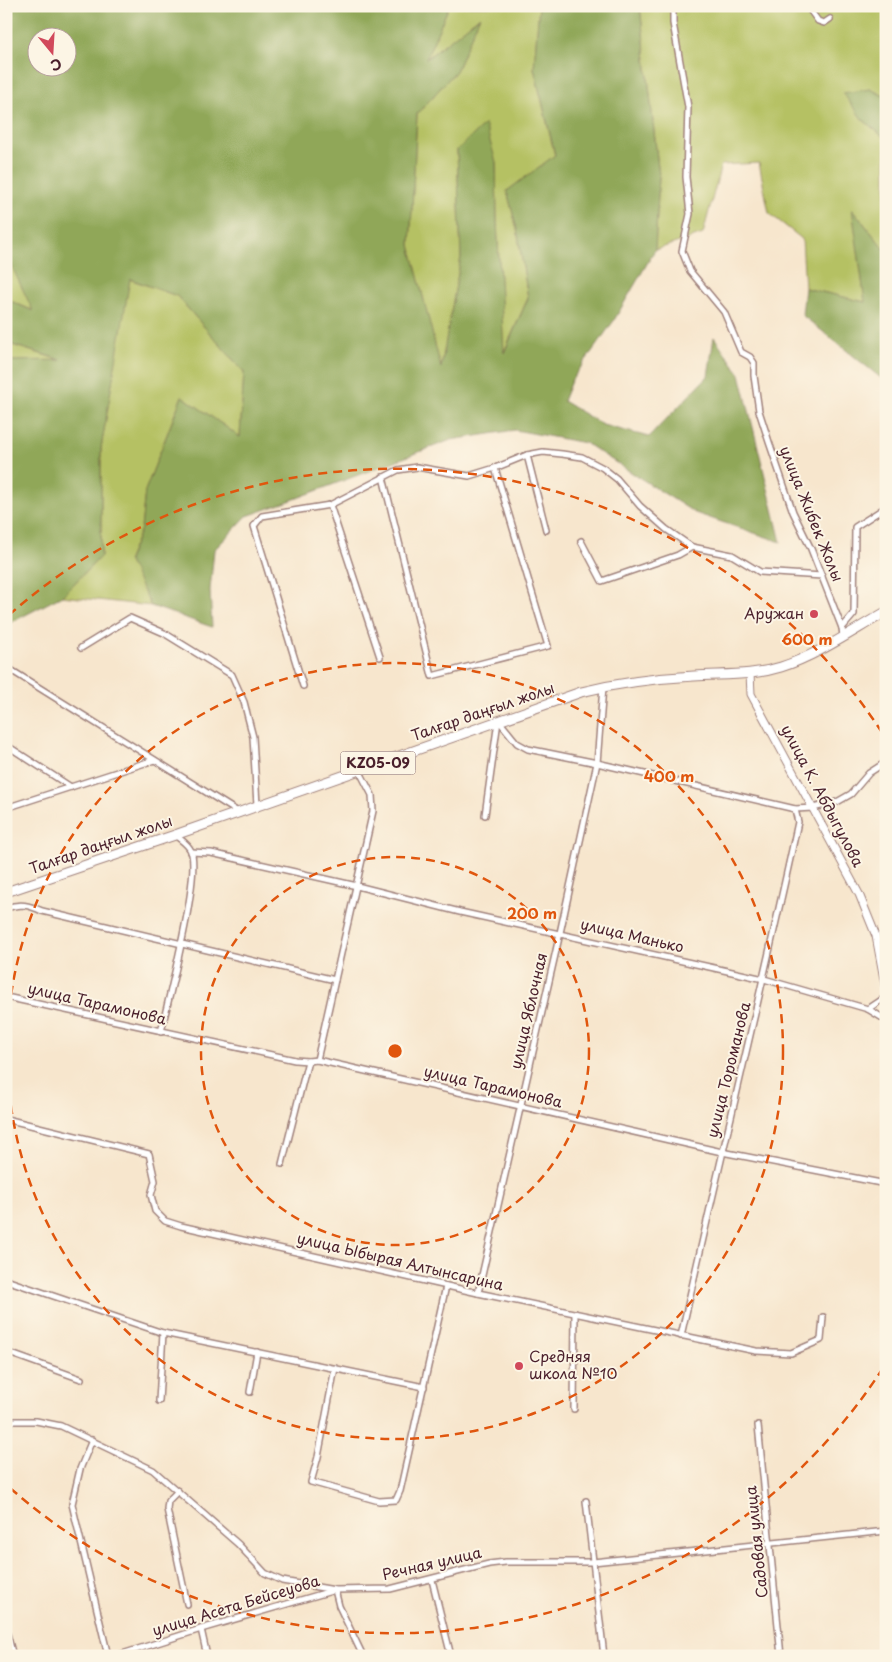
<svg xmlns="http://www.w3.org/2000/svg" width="892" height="1662" viewBox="0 0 892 1662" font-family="'Playpen Sans',sans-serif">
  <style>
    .green { fill: #b5c163; stroke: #807047 }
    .forest { fill: #90a759; stroke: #6d6342; fill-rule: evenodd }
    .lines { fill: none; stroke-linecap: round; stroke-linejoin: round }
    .minor-casing { stroke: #a0827c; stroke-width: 8 }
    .tertiary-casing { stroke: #a0827c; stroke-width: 9 }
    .primary-casing { stroke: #a0827c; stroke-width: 11 }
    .minor { stroke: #fff; stroke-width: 5 }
    .tertiary { stroke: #fff; stroke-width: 7 }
    .primary { stroke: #fff; stroke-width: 9 }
    .ring { fill: none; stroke: #e0560e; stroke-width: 2.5; stroke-dasharray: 9 6 }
    .poi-dot { fill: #d1495b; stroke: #fcf5e5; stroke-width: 2 }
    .labels { text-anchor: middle; stroke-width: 4; stroke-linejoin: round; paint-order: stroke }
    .shield { fill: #fcf5e5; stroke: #7f5f63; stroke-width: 1 }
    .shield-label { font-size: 14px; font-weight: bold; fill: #4a1f2b }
    .street-label { font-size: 15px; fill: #4a1f2b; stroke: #fcf5e5 }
    .poi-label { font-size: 15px; fill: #4a1f2b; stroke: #fcf5e5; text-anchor: end }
    .centre { fill: #e0560e; stroke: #fcf5e5; stroke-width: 2.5 }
    .ring-label { font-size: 15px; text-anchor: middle; font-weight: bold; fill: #e0560e; stroke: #fcf5e5; stroke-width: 4; stroke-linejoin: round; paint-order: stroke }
  </style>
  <rect width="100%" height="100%" fill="#fcf5e5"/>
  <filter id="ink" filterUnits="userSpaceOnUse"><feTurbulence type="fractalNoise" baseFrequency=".02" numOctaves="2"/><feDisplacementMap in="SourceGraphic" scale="10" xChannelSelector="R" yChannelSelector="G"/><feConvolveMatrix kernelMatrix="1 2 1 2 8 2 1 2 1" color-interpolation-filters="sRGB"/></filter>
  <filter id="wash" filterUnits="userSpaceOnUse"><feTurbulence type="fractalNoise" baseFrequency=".0096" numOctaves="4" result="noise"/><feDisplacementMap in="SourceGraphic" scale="20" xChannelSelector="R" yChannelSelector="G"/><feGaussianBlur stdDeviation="1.12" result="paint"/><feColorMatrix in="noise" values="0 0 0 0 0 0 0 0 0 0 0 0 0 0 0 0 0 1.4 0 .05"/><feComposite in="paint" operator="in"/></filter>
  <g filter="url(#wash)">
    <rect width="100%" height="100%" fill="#f7e6cd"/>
    <!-- green -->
    <g class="green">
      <polygon points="449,6 539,6 534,68 555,156 507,191 517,229 528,298 503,354 497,222 496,162 457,150 461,257 441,369 410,245 417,114 456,71 479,17 425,60"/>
      <polygon points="640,6 884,6 886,8 886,97 870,89 862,119 886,139 886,251 853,210 865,302 805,288 802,239 769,213 759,163 721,165 703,234 655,250 659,176"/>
      <polygon points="6,254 7,254 34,311 6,299"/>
      <polygon points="129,279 177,296 244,372 240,437 182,396 145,491 141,529 128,559 151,606 62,596 101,556 101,448"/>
      <polygon points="6,343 63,361 6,361"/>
    </g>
    <!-- forest -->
    <g class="forest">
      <path d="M6 6H449L426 59 480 16 456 71 417 114 410 245 441 368 461 257 457 150 485 124 496 162 497 222 504 353 528 298 517 229 507 191 555 155 534 68 539 6H640L659 176 655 250 613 322 571 381 563 401 603 425 649 437 708 376 714 337 740 374 781 542 695 513 585 443 515 430 451 440 284 503 247 516 214 550 210 590 212 627 151 606 128 560 141 529 145 491 182 396 240 437 244 372 177 296 130 279 101 448V556L62 596 6 625V361L61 360 6 343V299L33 311 6 254ZM38 38H68V68H38Z"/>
      <polygon points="870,89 886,97 886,139 862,119 843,93"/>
      <polygon points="852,209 886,251 886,382 802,315 805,288 865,302"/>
    </g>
  </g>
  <g filter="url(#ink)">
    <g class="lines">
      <defs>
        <g id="minor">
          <polyline points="673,6 673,23 688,107 686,177 690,214 682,251 690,271 724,312 741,352 750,357 754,363 754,376 759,411 769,442 793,512 811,549 842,628 843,636"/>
          <polyline points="807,6 818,21 824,23 830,19"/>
          <polyline points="527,455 546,530"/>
          <polyline points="383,477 432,676 548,646 495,468"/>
          <polyline points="581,541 602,581 678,555 692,547"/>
          <polyline points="842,628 854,614 855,527 886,507"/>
          <polyline points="81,648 130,618 164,633 232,675 244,702 253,737 257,805"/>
          <polyline points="380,657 330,505 398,470 417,467 469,476 495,468 527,455 543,452 562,454 582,457 603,468 617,479 640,506 666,529 692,547 732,555 760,572 822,576"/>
          <polyline points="6,667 238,812"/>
          <polyline points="303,686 254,526 262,516 330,505"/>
          <polyline points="499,721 517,743 528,749 597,763 795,809 813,808 837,802 851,794 869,773 886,762"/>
          <polyline points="6,745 71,787"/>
          <polyline points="6,808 154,760"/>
          <polyline points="485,815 498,721"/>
          <polyline points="191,852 211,853 357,886 460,912 764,979 868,1009 886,997"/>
          <path d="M6 908C20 903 29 905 42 911L335 980"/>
          <polyline points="6,997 295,1060 308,1061 317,1060 722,1152 886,1184"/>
          <polyline points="868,1009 886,1020"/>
          <path d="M161 1032C168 1000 201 875 191 851 188 844 181 840 175 835"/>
          <polyline points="317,1060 373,811 372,795 359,770"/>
          <polyline points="6,1119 149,1154 155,1181 151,1195 155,1211 165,1221 181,1226 478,1293 756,1351 791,1353 821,1340 823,1317"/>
          <polyline points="282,1164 308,1061"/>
          <polyline points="6,1280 163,1333 424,1387"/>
          <polyline points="478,1293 560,933 597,763 603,687"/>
          <path d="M681 1336C719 1164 761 994 798 822L795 809"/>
          <polyline points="6,1352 81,1379"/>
          <polyline points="335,1368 318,1457 311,1482 379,1501 396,1500 400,1491 446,1286"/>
          <polyline points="250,1392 257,1352"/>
          <polyline points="159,1401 163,1333"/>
          <polyline points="574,1409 575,1313"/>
          <polyline points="6,1421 36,1421 61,1426 153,1470 238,1544 265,1573 282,1581 335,1590 390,1589 489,1564 506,1562 593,1562 886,1531"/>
          <polyline points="758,1425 781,1656"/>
          <polyline points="92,1440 80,1469 72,1504 108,1656"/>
          <polyline points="178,1491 168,1501 167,1509 187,1604"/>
          <polyline points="586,1501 604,1656"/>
          <polyline points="432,1580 451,1656"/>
          <polyline points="201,1629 207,1656"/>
          <polyline points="6,1630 13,1656"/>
          <polyline points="116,1656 201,1629 335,1590 339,1606 363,1656"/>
        </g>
        <polyline id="tertiary" points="750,674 751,694 859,894 876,936 886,990"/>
        <path id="primary" d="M6 892 175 835 581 692C618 683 657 678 694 676 724 674 752 676 781 667 818 655 852 631 886 612"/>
      </defs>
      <!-- minor casing -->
      <use href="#minor" class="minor-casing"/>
      <!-- tertiary casing -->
      <use href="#tertiary" class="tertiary-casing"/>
      <!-- primary casing -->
      <use href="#primary" class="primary-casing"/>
      <!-- minor -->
      <use href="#minor" class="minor"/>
      <!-- tertiary -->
      <use href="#tertiary" class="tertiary"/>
      <!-- primary -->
      <use href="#primary" class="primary"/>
    </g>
  </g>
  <!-- distance rings -->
  <g class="ring">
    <circle cx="395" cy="1051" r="194"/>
    <circle cx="395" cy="1051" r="388"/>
    <path d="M883 1368A582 582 0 0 1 9 1487M9 615A582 582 0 0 1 883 734"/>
  </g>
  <!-- markers -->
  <g class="poi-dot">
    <circle cx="814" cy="614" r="5"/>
    <circle cx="519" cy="1366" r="5"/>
  </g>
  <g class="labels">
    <!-- shield labels -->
    <rect class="shield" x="340.5" y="751.5" width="75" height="23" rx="4"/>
    <g class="shield-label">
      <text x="378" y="768">KZ05-09</text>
    </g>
    <!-- street labels -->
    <g class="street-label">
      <text transform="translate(811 514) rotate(68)" y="5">улица Жибек Жолы</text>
      <text transform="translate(483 712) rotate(-19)" y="5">Талғар даңғыл жолы</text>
      <text transform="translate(822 796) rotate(62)" y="5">улица К. Абдыгулова</text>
      <text transform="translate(101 845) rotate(-19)" y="5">Талғар даңғыл жолы</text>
      <text transform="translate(632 936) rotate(13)" y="5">улица Манько</text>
      <text transform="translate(97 1004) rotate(13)" y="5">улица Тарамонова</text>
      <text transform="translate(529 1011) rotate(-77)" y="5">улица Яблочная</text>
      <text transform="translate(729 1070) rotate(-76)" y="5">улица Тороманова</text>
      <text transform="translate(493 1087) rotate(13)" y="5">улица Тарамонова</text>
      <text transform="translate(400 1262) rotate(13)" y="5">улица Ыбырая Алтынсарина</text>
      <text transform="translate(757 1542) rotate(-96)" y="5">Садовая улица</text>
      <text transform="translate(432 1564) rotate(-13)" y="5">Речная улица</text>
      <text transform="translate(236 1606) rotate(-17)" y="5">улица Асета Бейсеуова</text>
    </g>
    <!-- poi labels -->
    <g class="poi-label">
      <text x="804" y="619">Аружан</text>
      <text x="529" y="1362" text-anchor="start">Средняя<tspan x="529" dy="17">школа №10</tspan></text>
    </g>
  </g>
  <circle cx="395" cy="1051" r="8" class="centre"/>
  <g class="ring-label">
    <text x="807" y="645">600 m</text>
    <text x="669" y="782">400 m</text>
    <text x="532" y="919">200 m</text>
  </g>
  <!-- margin -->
  <rect width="892" height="1662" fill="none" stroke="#fcf5e5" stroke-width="25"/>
  <!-- north arrow -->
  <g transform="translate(52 52) rotate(162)"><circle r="24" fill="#fcf5e5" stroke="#b59f9b"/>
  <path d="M0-4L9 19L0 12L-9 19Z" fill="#d1495b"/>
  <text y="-8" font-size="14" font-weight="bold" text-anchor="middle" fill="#4a1f2b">С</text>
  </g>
</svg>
